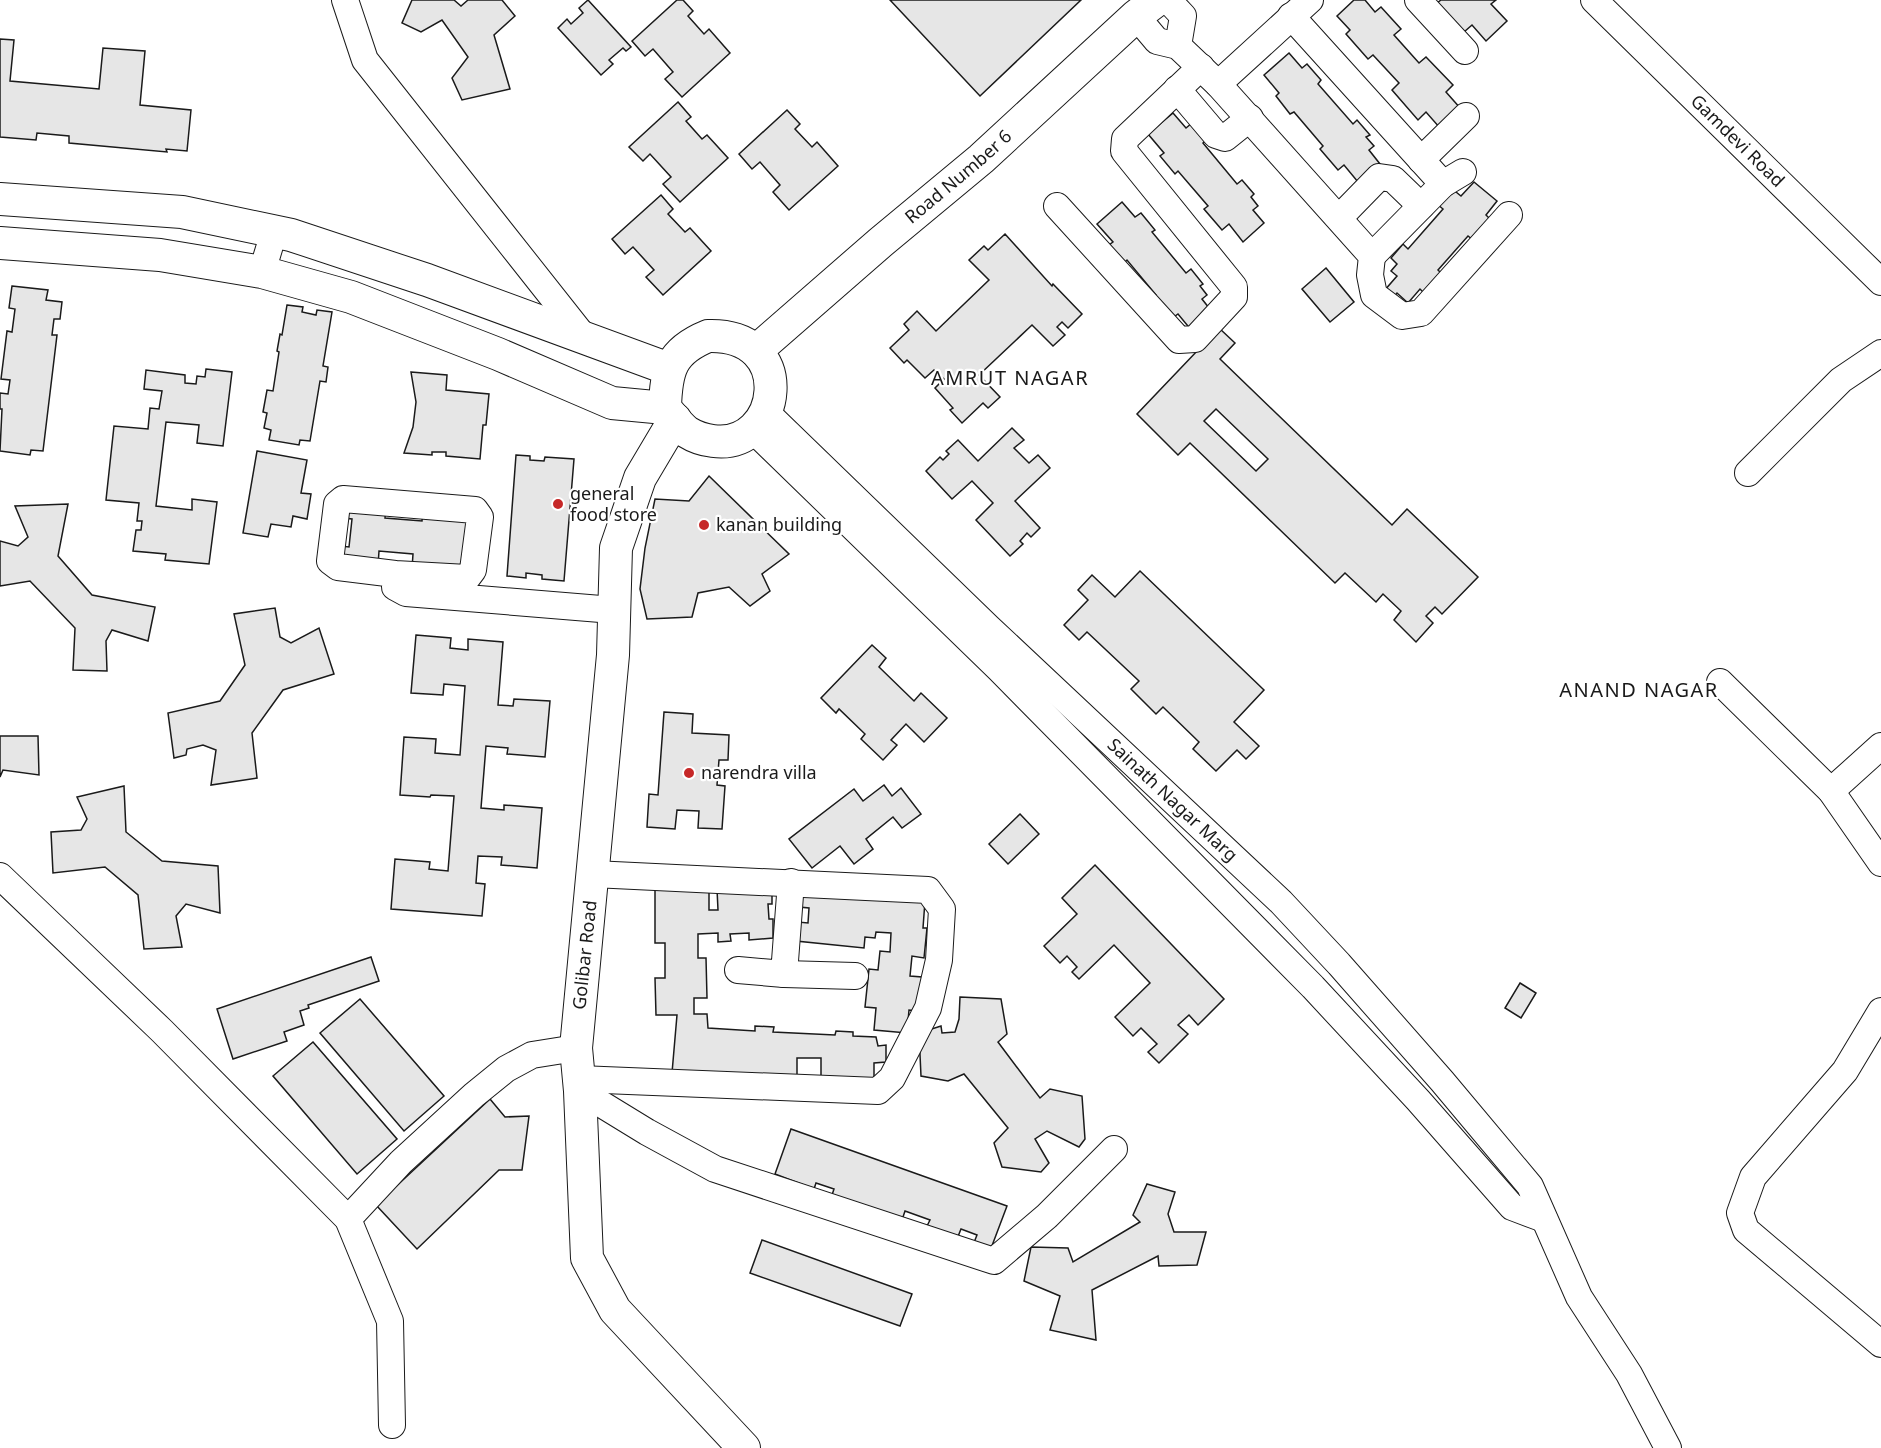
<svg xmlns="http://www.w3.org/2000/svg" width="1881" height="1448" viewBox="0 0 1881 1448" font-family="'Noto Sans',sans-serif">
  <style>
    .building { fill: #e6e6e6; stroke: #1a1a1a; stroke-width: 1.5; fill-rule: evenodd }
    .lines { fill: none; stroke-linecap: round; stroke-linejoin: round }
    .minor-casing { stroke: #1a1a1a; stroke-width: 28 }
    .tertiary-casing { stroke: #1a1a1a; stroke-width: 34 }
    .minor { stroke: #fff; stroke-width: 26 }
    .tertiary { stroke: #fff; stroke-width: 32 }
    .poi-dot { fill: #c62828; stroke: #fff; stroke-width: 2 }
    .labels { text-anchor: middle; stroke-width: 4.5; stroke-linejoin: round; paint-order: stroke }
    .street-label { font-size: 18px; fill: #1a1a1a; stroke: #fff }
    .poi-label { font-size: 18px; fill: #1a1a1a; stroke: #fff; text-anchor: start }
    .neighbourhood-label { font-size: 20px; letter-spacing: 1.5px; fill: #1a1a1a; stroke: #fff }
  </style>
  <rect width="100%" height="100%" fill="#fff"/>
  <!-- building -->
  <g class="building">
    <polygon points="412,0 454,0 461,6 468,0 502,0 515,16 494,35 510,89 462,100 452,78 468,57 442,20 421,32 402,23"/>
    <polygon points="588,0 631,47 626,51 623,48 609,60 613,64 601,75 558,28 567,19 571,24 583,13 579,8"/>
    <polygon points="677,0 683,0 693,11 688,16 704,34 709,29 730,53 682,97 665,79 673,72 653,49 645,56 632,41"/>
    <polygon points="890,0 1081,0 980,96"/>
    <polygon points="1354,0 1365,0 1375,12 1381,7 1401,29 1394,35 1419,63 1426,57 1453,85 1446,92 1461,109 1440,128 1426,112 1418,120 1392,90 1399,83 1373,55 1368,59 1346,34 1350,30 1337,16"/>
    <polygon points="1441,0 1496,0 1491,4 1507,21 1486,41 1472,25 1464,32 1437,3"/>
    <polygon points="0,39 14,40 10,81 99,89 103,48 145,51 140,105 191,110 187,151 166,149 167,152 69,143 69,136 37,133 36,140 0,137"/>
    <polygon points="1289,53 1302,68 1307,64 1321,80 1318,84 1353,124 1357,120 1370,135 1366,137 1374,146 1369,150 1380,164 1358,182 1344,165 1338,170 1320,149 1323,146 1294,112 1290,114 1276,96 1279,93 1264,75"/>
    <polygon points="678,102 691,117 686,121 702,139 707,135 728,158 680,202 663,184 671,177 650,154 643,161 629,147"/>
    <polygon points="787,110 800,124 795,129 812,147 817,142 838,166 789,210 773,192 780,185 760,162 752,169 739,154"/>
    <polygon points="1173,113 1186,128 1192,123 1206,140 1203,143 1237,184 1242,180 1254,194 1251,197 1258,206 1253,210 1264,223 1243,242 1229,224 1222,230 1204,209 1208,206 1178,171 1175,174 1160,156 1164,153 1148,134"/>
    <polygon points="1474,182 1497,201 1486,215 1491,220 1473,240 1468,236 1438,270 1443,275 1426,295 1420,289 1408,303 1397,293 1393,298 1384,291 1397,276 1391,271 1397,264 1391,258 1403,244 1408,249 1443,209 1437,204 1451,188 1461,196"/>
    <polygon points="661,195 673,209 668,214 685,232 690,228 711,251 663,295 646,277 654,270 633,247 625,254 612,239"/>
    <polygon points="1122,202 1135,217 1141,213 1155,230 1152,232 1186,273 1191,269 1203,284 1200,286 1207,295 1202,299 1213,313 1192,331 1178,314 1171,319 1153,298 1156,295 1127,260 1124,263 1109,245 1113,242 1097,224"/>
    <polygon points="1005,234 1052,286 1053,284 1082,314 1068,328 1062,322 1057,327 1065,335 1053,346 1032,325 979,375 1000,397 988,408 983,403 962,423 950,410 953,408 935,388 944,379 934,370 925,378 907,360 904,363 890,348 909,330 904,324 917,311 936,331 989,280 969,260 984,246 988,250"/>
    <polygon points="1326,268 1354,302 1330,322 1302,289"/>
    <polygon points="12,286 48,290 46,300 62,302 60,319 54,319 52,335 57,335 43,451 31,450 30,455 0,451 2,409 0,409 0,393 8,394 10,380 1,379 7,331 12,332 15,309 9,308"/>
    <polygon points="287,305 303,307 302,312 316,315 317,310 332,312 323,366 328,367 326,382 320,381 310,441 300,440 299,445 269,440 271,430 264,428 267,413 263,412 267,390 273,391 279,352 277,351 280,334 282,335"/>
    <path d="M1219 328 1235 343 1220 359 1392 525 1407 509 1478 577 1442 614 1435 607 1426 616 1433 623 1416 642 1394 620 1401 611 1383 594 1376 602 1345 573 1335 583 1190 443 1178 455 1137 414ZM1216 409 1268 459 1256 471 1204 421Z"/>
    <polygon points="206,369 232,372 223,446 197,443 199,425 166,422 156,506 192,510 192,499 217,502 209,564 165,560 166,554 133,551 136,530 141,530 142,521 137,521 139,503 106,500 114,426 148,429 150,408 159,409 162,391 144,389 146,370 185,375 185,383 196,384 197,376 205,377"/>
    <polygon points="411,372 447,375 446,390 489,394 486,425 483,425 480,459 446,456 446,452 432,452 432,455 404,453 413,427 416,402"/>
    <polygon points="1012,428 1024,440 1014,448 1029,463 1038,455 1050,468 1015,501 1040,528 1031,537 1027,533 1020,541 1023,544 1010,556 976,520 993,503 972,481 952,499 926,471 940,457 943,460 949,454 946,451 958,440 978,461"/>
    <polygon points="257,451 307,460 301,493 311,494 307,519 293,516 291,527 271,524 268,537 243,533"/>
    <polygon points="516,455 530,456 530,460 544,461 545,457 574,459 564,581 542,579 542,575 526,573 526,578 507,576"/>
    <polygon points="709,476 789,554 762,574 770,591 750,606 729,587 698,593 692,617 647,619 640,589 645,548 655,499 689,501"/>
    <polygon points="68,504 58,556 92,595 155,607 148,641 112,630 106,641 107,671 73,670 75,628 30,581 0,586 0,541 18,546 28,537 15,506"/>
    <polygon points="344,504 386,507 385,518 422,521 423,510 474,515 462,572 412,569 413,554 379,551 378,566 340,563 341,546 349,547 352,519 343,518"/>
    <polygon points="1140,571 1264,690 1234,722 1259,746 1246,759 1237,750 1216,771 1193,749 1199,742 1163,707 1156,714 1131,689 1139,681 1087,632 1079,640 1064,625 1088,600 1078,590 1092,575 1115,597"/>
    <polygon points="275,608 280,637 291,643 319,628 334,674 283,690 252,733 257,778 211,785 216,750 203,745 187,749 186,755 174,758 168,713 220,701 245,665 234,614"/>
    <polygon points="416,635 451,638 450,648 468,650 468,639 503,642 498,705 513,706 514,699 550,701 545,757 507,754 508,748 486,746 481,808 504,810 504,805 542,808 537,868 501,865 502,857 478,856 476,883 485,884 482,916 391,909 395,859 430,862 429,869 448,871 454,796 431,795 430,797 400,795 404,737 436,739 435,753 460,755 465,686 444,684 443,695 411,693"/>
    <polygon points="872,645 886,658 879,667 914,701 921,693 947,718 924,742 906,724 891,740 897,745 883,760 861,739 865,734 839,709 836,713 821,698"/>
    <polygon points="664,712 693,714 692,733 729,735 728,760 719,760 717,785 725,786 722,829 698,828 699,811 677,810 675,829 647,827 649,794 658,795"/>
    <polygon points="0,736 38,736 39,775 3,770 0,777"/>
    <polygon points="884,785 892,796 901,788 921,814 902,828 893,817 866,839 873,849 854,864 840,846 812,868 789,839 854,789 863,801"/>
    <polygon points="124,786 126,832 162,861 218,866 220,913 186,904 176,916 182,947 144,949 138,895 105,867 53,873 51,832 81,830 87,819 77,797"/>
    <polygon points="1020,814 1039,834 1008,864 989,844"/>
    <polygon points="1095,865 1224,999 1198,1025 1189,1015 1178,1025 1188,1034 1159,1063 1148,1052 1157,1044 1141,1028 1133,1036 1115,1017 1150,983 1114,945 1079,979 1072,972 1077,967 1067,956 1060,963 1044,946 1077,914 1062,898"/>
    <polygon points="709,889 709,910 718,910 717,889 772,889 772,904 768,904 769,919 773,919 773,938 749,940 749,933 730,934 731,941 718,942 718,933 698,934 698,958 706,958 707,998 694,998 694,1014 707,1014 708,1028 755,1031 755,1026 774,1027 773,1032 835,1035 836,1031 853,1032 853,1036 876,1037 878,1046 886,1045 886,1062 874,1063 874,1083 821,1082 821,1058 797,1058 797,1082 672,1073 677,1015 656,1015 655,978 665,978 665,943 655,943 655,890"/>
    <polygon points="800,890 925,901 923,928 927,928 924,958 912,956 910,976 922,977 919,1011 909,1010 907,1033 874,1030 876,1008 865,1007 869,969 878,970 880,951 890,952 891,933 876,932 875,938 865,937 864,948 796,941 798,922 808,923 809,908 799,907"/>
    <polygon points="371,957 379,981 308,1005 309,1008 300,1011 304,1025 284,1032 287,1041 233,1059 217,1009"/>
    <polygon points="1520,983 1536,993 1521,1018 1505,1008"/>
    <polygon points="960,997 1001,999 1007,1034 998,1042 1040,1098 1050,1089 1082,1096 1085,1139 1079,1147 1047,1131 1035,1139 1049,1163 1041,1172 1002,1167 994,1143 1008,1128 964,1074 948,1081 921,1076 919,1033 941,1026 942,1033 955,1032 959,1019"/>
    <polygon points="360,999 444,1096 404,1131 320,1033"/>
    <polygon points="313,1042 397,1139 357,1174 273,1076"/>
    <polygon points="490,1099 505,1117 529,1116 522,1170 499,1170 417,1249 376,1205"/>
    <polygon points="791,1129 1007,1206 990,1251 973,1245 977,1235 961,1229 957,1239 926,1228 930,1220 905,1211 902,1220 832,1195 834,1189 816,1183 814,1189 775,1174"/>
    <polygon points="1147,1184 1175,1192 1168,1214 1174,1232 1206,1232 1197,1265 1159,1266 1158,1256 1092,1290 1096,1340 1050,1330 1060,1296 1024,1281 1031,1247 1068,1248 1073,1262 1140,1222 1133,1215"/>
    <polygon points="762,1240 912,1294 900,1326 750,1273"/>
  </g>
  <g class="lines">
    <defs>
      <g id="minor">
        <polyline points="345,0 365,60 584,337"/>
        <polyline points="1168,0 1183,16 1178,46"/>
        <polyline points="1418,0 1465,51"/>
        <path id="s1" d="M1594 0 1881 282"/>
        <polyline points="1136,16 1157,41 1178,46 1218,84 1372,256 1370,275 1374,295 1402,316 1421,313 1509,215"/>
        <polyline points="1291,16 1443,184"/>
        <polyline points="1218,84 1310,0"/>
        <polyline points="1177,89 1216,135 1225,138 1250,118"/>
        <polyline points="1421,160 1466,116"/>
        <polyline points="1057,206 1179,340 1195,339 1234,297 1234,287 1124,151 1125,139 1201,67"/>
        <polyline points="1339,218 1379,177 1393,179 1421,206"/>
        <polyline points="1372,256 1443,184 1463,172"/>
        <polyline points="262,272 274,232"/>
        <path id="s2" d="M766 412 988 627 1281 902 1339 964 1442 1081 1530 1186 1579 1297 1629 1374 1668 1448"/>
        <polyline points="752,429 999,669 1313,987 1418,1100 1512,1207 1544,1219"/>
        <polyline points="1748,473 1841,380 1881,353"/>
        <polyline points="395,574 467,578 473,570 480,517 475,510 343,499 337,504 330,561 338,567 395,574 395,587 406,593 613,610"/>
        <polyline points="1720,682 1831,791 1881,863"/>
        <polyline points="1831,791 1881,746"/>
        <polyline points="0,876 162,1031 348,1219 390,1321 392,1425"/>
        <polyline points="738,970 784,974 791,882"/>
        <polyline points="784,974 855,976"/>
        <polyline points="1881,1011 1845,1071 1753,1177 1740,1213 1746,1230 1881,1344"/>
        <polyline points="579,1079 878,1091 892,1078 928,1008 939,960 942,909 928,890 593,874"/>
        <polyline points="580,1091 647,1132 715,1169 994,1261 1047,1216 1114,1149"/>
        <polyline points="348,1219 401,1162 474,1095 506,1069 532,1055 576,1048"/>
      </g>
      <g id="tertiary">
        <polyline points="0,199 182,212 291,235 427,280 669,369"/>
        <polyline points="0,243 160,255 262,272 351,297 498,354 612,403 665,408"/>
        <path d="M708 336C799 333 782 450 713 441 704 440 695 437 687 432 679 426 672 416 665 408 666 370 671 351 708 336Z"/>
        <path id="s3" d="M756 351 881 242 981 159 1136 16 1157 0"/>
        <polyline points="675,419 640,478 616,548 613,655 576,1048 580,1091 587,1258 615,1310 744,1448"/>
      </g>
    </defs>
    <!-- minor casing -->
    <use href="#minor" class="minor-casing"/>
    <!-- tertiary casing -->
    <use href="#tertiary" class="tertiary-casing"/>
    <!-- minor -->
    <use href="#minor" class="minor"/>
    <!-- tertiary -->
    <use href="#tertiary" class="tertiary"/>
  </g>
  <!-- markers -->
  <g class="poi-dot">
    <circle cx="558" cy="504" r="6"/>
    <circle cx="704" cy="525" r="6"/>
    <circle cx="689" cy="773" r="6"/>
  </g>
  <g class="labels">
    <!-- street labels -->
    <g class="street-label">
      <text dy="6" stroke="none"><textPath href="#s1" startOffset="201">Gamdevi Road</textPath></text>
      <text dy="6" stroke="none"><textPath href="#s3" startOffset="267">Road Number 6</textPath></text>
      <text dy="6" stroke="none"><textPath href="#s2" startOffset="562">Sainath Nagar Marg</textPath></text>
      <text transform="translate(585 955) rotate(-84)" y="6">Golibar Road</text>
    </g>
    <!-- poi labels -->
    <g class="poi-label">
      <text x="570" y="500">general<tspan x="570" dy="21">food store</tspan></text>
      <text x="716" y="531">kanan building</text>
      <text x="701" y="779">narendra villa</text>
    </g>
    <!-- neighbourhood labels -->
    <g class="neighbourhood-label">
      <text x="1010" y="385">AMRUT NAGAR</text>
      <text x="1639" y="697">ANAND NAGAR</text>
    </g>
  </g>
</svg>
